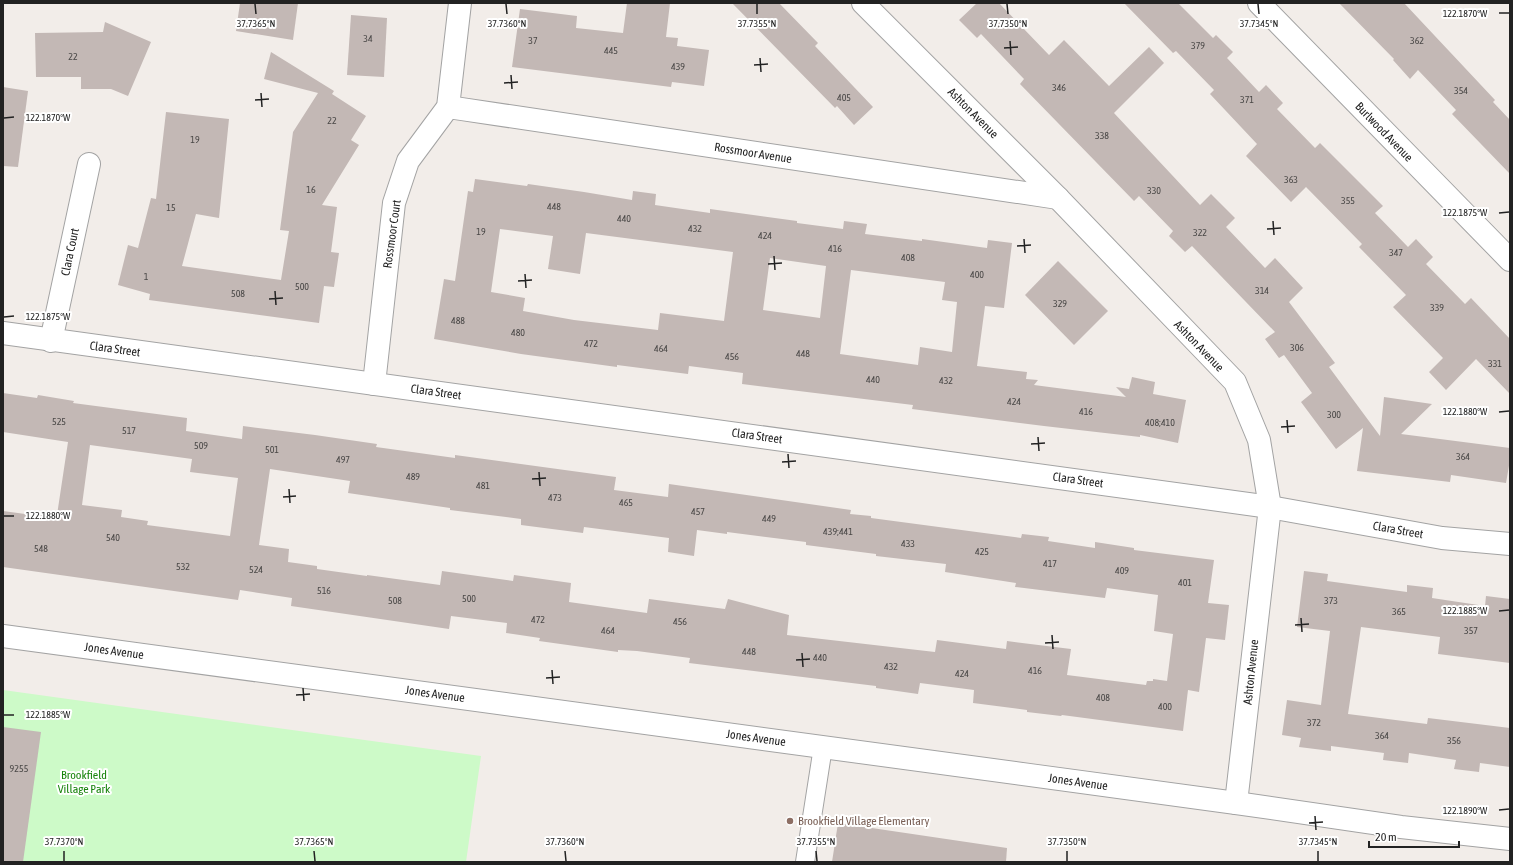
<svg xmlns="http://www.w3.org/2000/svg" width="1513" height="865" viewBox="0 0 1513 865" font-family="'Asap Condensed',sans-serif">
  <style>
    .park { fill: #cdfac8 }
    .building { fill: #c3b8b5; fill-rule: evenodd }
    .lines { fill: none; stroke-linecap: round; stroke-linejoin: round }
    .service-casing { stroke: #a3a3a3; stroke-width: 20 }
    .minor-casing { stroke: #a3a3a3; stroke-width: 24 }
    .service { stroke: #fff; stroke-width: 18 }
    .minor { stroke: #fff; stroke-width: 22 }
    .ticks { fill: none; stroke: #222; stroke-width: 1.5 }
    .education-dot { fill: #8d6e63; stroke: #fff; stroke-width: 1.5 }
    .labels { text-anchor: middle; stroke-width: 4; stroke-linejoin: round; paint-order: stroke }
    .number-label { font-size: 10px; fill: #4a4847 }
    .street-label { font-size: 12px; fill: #222; stroke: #fff }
    .park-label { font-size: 12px; fill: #18840c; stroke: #fff }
    .education-label { font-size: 12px; fill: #785e54; stroke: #fff; text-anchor: start }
    .ticks-label { font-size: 10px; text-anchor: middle; fill: #222; stroke: #fff; stroke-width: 4; stroke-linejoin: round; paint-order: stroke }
  </style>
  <rect width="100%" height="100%" fill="#f2ede9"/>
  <!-- park -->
  <polygon class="park" points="3,690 481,756 466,862 3,862"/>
  <!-- building -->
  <g class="building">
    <polygon points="240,3 298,3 293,40 236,31"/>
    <polygon points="627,3 670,3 666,37 678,38 677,46 709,50 704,86 672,82 671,87 512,67 520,9 577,16 576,28 623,33"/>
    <polygon points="732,3 779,3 818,43 815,46 873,107 854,125 837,106 835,108"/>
    <polygon points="977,3 999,3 1049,55 1064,40 1109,86 1149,47 1164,63 1114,113 1200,205 1211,194 1235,218 1226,227 1265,268 1275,258 1303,288 1289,302 1335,363 1329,367 1380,436 1384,397 1432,404 1401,434 1510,448 1510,460 1506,483 1451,475 1450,482 1357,471 1363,428 1336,449 1301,402 1312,393 1284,355 1279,358 1265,339 1275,332 1192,246 1185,252 1169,236 1173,231 1139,196 1134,201 1020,84 1024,79 981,34 977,38 959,20"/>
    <polygon points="1124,3 1178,3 1213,38 1216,35 1233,52 1227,58 1259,92 1266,85 1283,103 1277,109 1315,148 1320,143 1383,206 1375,213 1408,247 1416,239 1433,257 1426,264 1465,304 1471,298 1510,339 1510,394 1476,359 1446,390 1429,372 1443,358 1393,307 1406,295 1359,247 1362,244 1306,187 1291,202 1246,156 1257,144 1210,94 1214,90 1176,51 1173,53"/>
    <polygon points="1339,3 1404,3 1495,100 1493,102 1510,120 1510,174 1452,114 1456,110 1418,70 1410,79 1393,60 1394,59"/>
    <polygon points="351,15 387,18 384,77 347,75"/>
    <polygon points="105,22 151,42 128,96 111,89 81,89 81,77 36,77 35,33 103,32"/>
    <polygon points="271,52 334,91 332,94 366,116 351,140 359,145 322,205 337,207 331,252 339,253 334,287 324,286 319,323 149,300 150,294 118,285 128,245 138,248 151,198 156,199 166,112 229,119 219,218 196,214 182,266 281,280 289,231 280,230 293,132 318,93 264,79"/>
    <polygon points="3,87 28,91 18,167 3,166"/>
    <path d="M475 179 527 186 528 184 584 192 632 200 633 191 656 194 655 205 710 213V209L797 221V223L843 229 844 221 867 224 865 234 922 241V239L987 248 988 240 1012 243 1004 308 985 306 977 366 1027 372 1026 379 1038 380 1034 385 1126 397 1116 387 1129 389 1132 377 1155 382 1153 394 1186 400 1178 443 1140 435V437L1044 426 912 409 913 405 742 384 743 373 689 366 688 374 617 365V367L521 354 434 339 444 279 455 281 468 191 473 192ZM500 229 553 236 548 269 580 274 586 233 733 252 724 321 660 313 658 330 574 320 523 311 525 298 491 292ZM770 258 826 266 820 318 763 310ZM851 270 945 282 942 300 957 302 952 352 920 347 918 365 840 354Z"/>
    <polygon points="1058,261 1108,311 1074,345 1025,295"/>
    <path d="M3 393 37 398 38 395 74 401 73 403 187 418 186 431 242 439 243 426 315 435 377 444 376 447 455 458V455L616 477 614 490 668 497 669 484 851 510 850 514 871 516V518L1021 538 1022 534 1049 537 1048 541 1095 548V542L1134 548V550L1214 560 1208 603 1229 605 1225 640 1206 638 1199 692 1188 690 1183 731 1062 715 1061 716 1027 712V710L973 703 974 690 920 683 918 694 876 688V686L689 663 690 658 637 651 618 650V652L539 641 540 638 506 633 507 623 451 616 449 629 291 606 292 598 240 590 238 600 3 567V511L40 516V513L57 515 68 442 3 432ZM90 445 192 459 190 472 238 478 230 536 147 525 148 521 121 517 122 510 82 505ZM270 469 350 481 348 493 450 508V510L521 519V525L583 533 584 527 669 538 668 552 694 556 697 530 727 534V532L806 542V545L876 554V556L946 564 945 572 1016 583 1015 587 1105 598 1107 588 1158 595 1154 631 1173 634 1167 681 1153 679V681H1147L1146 685 1067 675 1071 649 1007 641 1006 649 937 640 935 652 787 635 789 615 728 599 725 609 649 599 647 613 569 602 571 583 514 575 513 581 442 571 440 585 367 575V576L317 569V566L288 562 289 549 259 545Z"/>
    <polygon points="1304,571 1328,574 1327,581 1407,592 1407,585 1433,588 1432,598 1485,606 1486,596 1510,599 1510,663 1438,654 1440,637 1361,627 1348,714 1427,724 1428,718 1510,728 1510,767 1480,763 1479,772 1454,769 1456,760 1409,753 1408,763 1383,760 1384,753 1331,746 1331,751 1299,747 1301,738 1282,735 1287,700 1321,705 1330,631 1297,627"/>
    <polygon points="3,727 41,732 23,862 3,862"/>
    <polygon points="838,823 1007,848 1006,862 832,862"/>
  </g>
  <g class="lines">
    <defs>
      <polyline id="service" points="805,862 823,747"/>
      <g id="minor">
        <polyline points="863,3 1058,198 1235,382 1259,440 1270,507 1236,803"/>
        <polyline points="1259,3 1510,260"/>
        <polyline points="448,107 1058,198"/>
        <polyline points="3,333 1270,507 1442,538 1510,544"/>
        <polyline points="51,341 89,164"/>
        <polyline points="374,384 394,203 408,161 448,107 460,3"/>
        <polyline points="3,636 1236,803 1401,827 1510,839"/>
      </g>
    </defs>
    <!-- service casing -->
    <use href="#service" class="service-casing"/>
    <!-- minor casing -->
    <use href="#minor" class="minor-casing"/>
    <!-- service -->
    <use href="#service" class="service"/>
    <!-- minor -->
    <use href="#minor" class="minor"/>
  </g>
  <!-- ticks -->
  <path class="ticks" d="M255 4 256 14M506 4 507 14M757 4V14M1007 4 1008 14M1258 4 1259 14M1499 13H1509M1010 41 1011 55M1004 48 1018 47M760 58 761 72M754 65 768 64M511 75 512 89M504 83 518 82M261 93 262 107M255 100 269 99M4 118 14 117M1499 213 1509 212M1273 221 1274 235M1267 229 1281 228M1024 239 1025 253M1017 246 1031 245M774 256 775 270M768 264 782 263M525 274 526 288M518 281 532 280M275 291 276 305M269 299 283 298M4 317 14 316M1499 412 1509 411M1287 420 1288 433M1281 427 1295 426M1038 437 1039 451M1031 444 1045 443M788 454 789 468M782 462 796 461M539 472 540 486M532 479 546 478M289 489 290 503M283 497 296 496M4 516H14M1499 611 1509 610M1301 618 1302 632M1295 625 1309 624M1052 635 1053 649M1045 643 1059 642M802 653 803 667M796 660 810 659M552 670 553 684M546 678 560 677M303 688 304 701M296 695 310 694M4 715H14M1499 810 1509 809M1315 816 1316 830M1309 823 1323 822M64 851V861M314 851 315 861M565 851 566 861M816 851 817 861M1067 851V861M1318 851V861"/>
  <!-- markers -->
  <circle class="education-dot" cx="790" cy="821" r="4"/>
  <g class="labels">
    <!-- number labels -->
    <g class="number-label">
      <text x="368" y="42">34</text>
      <text x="533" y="44">37</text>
      <text x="1417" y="44">362</text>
      <text x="1198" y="49">379</text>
      <text x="611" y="54">445</text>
      <text x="73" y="60">22</text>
      <text x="678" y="70">439</text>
      <text x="1059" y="91">346</text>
      <text x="1461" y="94">354</text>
      <text x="844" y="101">405</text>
      <text x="1247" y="103">371</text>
      <text x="332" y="124">22</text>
      <text x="1102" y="139">338</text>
      <text x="195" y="143">19</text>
      <text x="1291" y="183">363</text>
      <text x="311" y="193">16</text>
      <text x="1154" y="194">330</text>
      <text x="1348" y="204">355</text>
      <text x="554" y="210">448</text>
      <text x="171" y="211">15</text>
      <text x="624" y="222">440</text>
      <text x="695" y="232">432</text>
      <text x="481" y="235">19</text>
      <text x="1200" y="236">322</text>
      <text x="765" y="239">424</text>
      <text x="835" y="252">416</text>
      <text x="1396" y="256">347</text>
      <text x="908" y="261">408</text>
      <text x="977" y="278">400</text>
      <text x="146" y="280">1</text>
      <text x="302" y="290">500</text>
      <text x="1262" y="294">314</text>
      <text x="238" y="297">508</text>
      <text x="1060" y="307">329</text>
      <text x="1437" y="311">339</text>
      <text x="458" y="324">488</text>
      <text x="518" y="336">480</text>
      <text x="591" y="347">472</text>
      <text x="1297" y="351">306</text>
      <text x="661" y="352">464</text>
      <text x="803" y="357">448</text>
      <text x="732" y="360">456</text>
      <text x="1495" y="367">331</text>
      <text x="873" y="383">440</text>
      <text x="946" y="384">432</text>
      <text x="1014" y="405">424</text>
      <text x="1086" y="415">416</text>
      <text x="1334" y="418">300</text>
      <text x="59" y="425">525</text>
      <text x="1160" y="426">408;410</text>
      <text x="129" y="434">517</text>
      <text x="201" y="449">509</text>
      <text x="272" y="453">501</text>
      <text x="1463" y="460">364</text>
      <text x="343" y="463">497</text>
      <text x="413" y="480">489</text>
      <text x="483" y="489">481</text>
      <text x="555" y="501">473</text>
      <text x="626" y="506">465</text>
      <text x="698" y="515">457</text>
      <text x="769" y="522">449</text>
      <text x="838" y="535">439;441</text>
      <text x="113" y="541">540</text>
      <text x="908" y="547">433</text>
      <text x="41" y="552">548</text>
      <text x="982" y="555">425</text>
      <text x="1050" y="567">417</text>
      <text x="183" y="570">532</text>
      <text x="256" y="573">524</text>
      <text x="1122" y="574">409</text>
      <text x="1185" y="586">401</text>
      <text x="324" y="594">516</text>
      <text x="469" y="602">500</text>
      <text x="395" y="604">508</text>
      <text x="1331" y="604">373</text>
      <text x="1399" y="615">365</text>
      <text x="538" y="623">472</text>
      <text x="680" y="625">456</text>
      <text x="608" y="634">464</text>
      <text x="1471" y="634">357</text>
      <text x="749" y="655">448</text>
      <text x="820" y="661">440</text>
      <text x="891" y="670">432</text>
      <text x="1035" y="674">416</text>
      <text x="962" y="677">424</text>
      <text x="1103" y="701">408</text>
      <text x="1165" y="710">400</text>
      <text x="1314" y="726">372</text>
      <text x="1382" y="739">364</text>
      <text x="1454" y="744">356</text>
      <text x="19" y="772">9255</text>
    </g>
    <!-- street labels -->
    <g class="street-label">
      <text transform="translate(973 113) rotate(45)" y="4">Ashton Avenue</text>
      <text transform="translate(1384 132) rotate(46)" y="4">Burlwood Avenue</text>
      <text transform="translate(753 153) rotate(9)" y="4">Rossmoor Avenue</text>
      <text transform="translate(392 234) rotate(-82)" y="4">Rossmoor Court</text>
      <text transform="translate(70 252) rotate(-78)" y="4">Clara Court</text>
      <text transform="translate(1199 346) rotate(46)" y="4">Ashton Avenue</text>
      <text transform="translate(115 349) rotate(8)" y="4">Clara Street</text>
      <text transform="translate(436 392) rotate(8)" y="4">Clara Street</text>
      <text transform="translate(757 436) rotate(8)" y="4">Clara Street</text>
      <text transform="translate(1078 480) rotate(8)" y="4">Clara Street</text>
      <text transform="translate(1398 530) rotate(10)" y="4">Clara Street</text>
      <text transform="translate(114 651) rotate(8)" y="4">Jones Avenue</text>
      <text transform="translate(1251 672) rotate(-84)" y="4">Ashton Avenue</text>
      <text transform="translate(435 694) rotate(8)" y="4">Jones Avenue</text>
      <text transform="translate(756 738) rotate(8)" y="4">Jones Avenue</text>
      <text transform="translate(1078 782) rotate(8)" y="4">Jones Avenue</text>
    </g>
    <!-- park labels -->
    <g class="park-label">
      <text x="84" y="779">Brookfield<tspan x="84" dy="14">Village Park</tspan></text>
    </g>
    <!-- education labels -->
    <g class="education-label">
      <text x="798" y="825">Brookfield Village Elementary</text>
    </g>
  </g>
  <g class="ticks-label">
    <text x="1465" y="17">122.1870°W</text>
    <text x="256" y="27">37.7365°N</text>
    <text x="507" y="27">37.7360°N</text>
    <text x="757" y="27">37.7355°N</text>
    <text x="1008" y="27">37.7350°N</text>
    <text x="1259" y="27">37.7345°N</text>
    <text x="48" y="121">122.1870°W</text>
    <text x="1465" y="216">122.1875°W</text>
    <text x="48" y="320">122.1875°W</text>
    <text x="1465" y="415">122.1880°W</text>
    <text x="48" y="519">122.1880°W</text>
    <text x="1465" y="614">122.1885°W</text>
    <text x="48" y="718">122.1885°W</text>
    <text x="1465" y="814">122.1890°W</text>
    <text x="64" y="845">37.7370°N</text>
    <text x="314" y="845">37.7365°N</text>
    <text x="565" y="845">37.7360°N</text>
    <text x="816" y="845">37.7355°N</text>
    <text x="1067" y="845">37.7350°N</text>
    <text x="1318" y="845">37.7345°N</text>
  </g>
  <!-- border -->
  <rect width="1513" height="865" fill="none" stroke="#222222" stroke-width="8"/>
  <!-- scale -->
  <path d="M1369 841v6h90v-6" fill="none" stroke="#222222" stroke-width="2"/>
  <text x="1375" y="841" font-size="12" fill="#222222" stroke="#ffffff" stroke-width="3" paint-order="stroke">20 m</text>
</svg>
